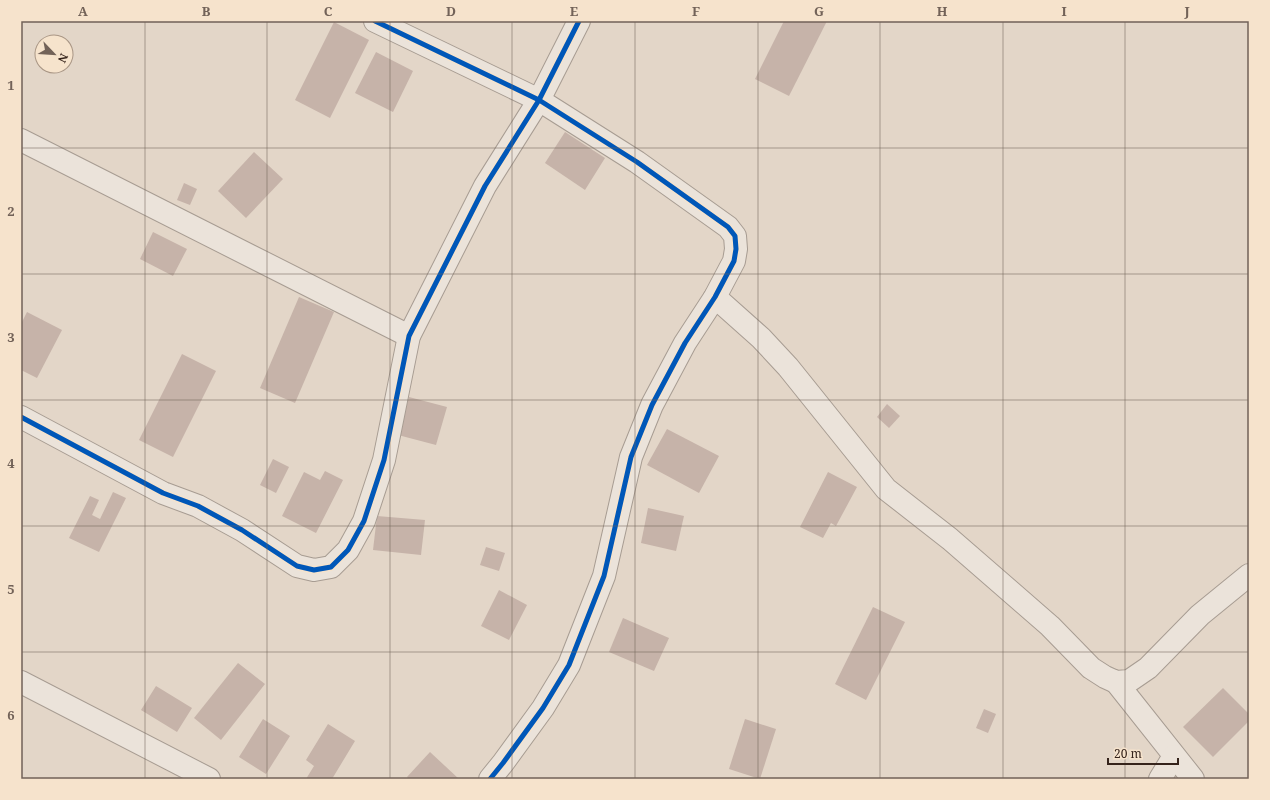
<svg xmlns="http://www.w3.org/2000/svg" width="1270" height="800" viewBox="0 0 1270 800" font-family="'Noto Serif',serif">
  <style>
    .building { fill: #c6b3a9 }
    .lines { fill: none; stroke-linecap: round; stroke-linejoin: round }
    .minor-casing { stroke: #a79c92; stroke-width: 24 }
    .minor { stroke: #ebe3da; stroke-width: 22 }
    .cycleway-casing { stroke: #f6e3cc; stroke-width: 8 }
    .cycleway { stroke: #0057b8; stroke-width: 5 }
    .grid { fill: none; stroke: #726258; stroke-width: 1; stroke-opacity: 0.55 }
    .neatline { fill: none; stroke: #726258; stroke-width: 1.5 }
    .grid-label { font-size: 13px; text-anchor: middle; font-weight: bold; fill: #726258 }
  </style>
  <rect width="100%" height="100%" fill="#e3d6c8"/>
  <!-- building -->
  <g class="building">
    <polygon points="784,21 827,21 789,96 755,79"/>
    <polygon points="334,22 369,40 330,118 295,100"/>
    <polygon points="376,52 413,71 393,112 355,93"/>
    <polygon points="565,132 605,158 585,190 545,163"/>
    <polygon points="254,152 283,179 246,218 218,191"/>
    <polygon points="184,183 197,189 190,205 177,200"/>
    <polygon points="153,232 187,249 173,276 140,259"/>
    <polygon points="299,297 334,312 295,403 260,388"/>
    <polygon points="27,312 62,330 37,378 21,370 21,324"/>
    <polygon points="182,354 216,371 173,457 139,440"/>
    <polygon points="409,397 447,407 436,445 398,435"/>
    <polygon points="887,404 900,416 889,428 877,417"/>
    <polygon points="667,429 719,456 699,493 647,465"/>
    <polygon points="273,459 289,467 276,493 260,485"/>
    <polygon points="325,471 343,480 316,533 282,516 304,472 320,480"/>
    <polygon points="828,472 857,487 836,526 831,523 823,538 800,527"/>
    <polygon points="113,492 126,498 99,552 69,538 90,496 99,500 92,515 100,519"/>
    <polygon points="648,508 684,516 676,551 641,543"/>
    <polygon points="377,516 425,520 421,555 373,550"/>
    <polygon points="486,547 505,553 499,571 480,565"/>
    <polygon points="499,590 527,605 509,640 481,626"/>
    <polygon points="873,607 905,622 866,700 835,684"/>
    <polygon points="623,618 669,638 654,671 609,652"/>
    <polygon points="238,663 265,684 221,740 194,718"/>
    <polygon points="156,686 192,708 177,732 141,710"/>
    <polygon points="1223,688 1249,714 1249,721 1213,757 1183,727"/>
    <polygon points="984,709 996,714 988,733 976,728"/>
    <polygon points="263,719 290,736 266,774 239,757"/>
    <polygon points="745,719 776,729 760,779 729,769"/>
    <polygon points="328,724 355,741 332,779 306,779 314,766 306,760"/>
    <polygon points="430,752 459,779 409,779 407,777"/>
  </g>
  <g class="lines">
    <defs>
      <g id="minor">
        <polyline points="375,21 539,100 637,162 728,227 735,236 736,249 734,261 715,297 685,343 652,405 631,457 604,576 569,665 543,708 503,763 490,779"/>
        <polyline points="21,140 409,336"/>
        <polyline points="715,297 761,338 788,367 886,489 950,539 1050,626 1091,668 1105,677 1116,682 1129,681 1148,668 1200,615 1249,575"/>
        <polyline points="21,417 163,493 198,506 242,530 297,566 314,570 331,567 348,550 364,521 384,460 409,336 485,186 539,100 579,21"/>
        <polyline points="21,682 209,779"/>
        <polyline points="1116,682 1193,779"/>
        <polyline points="1160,779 1174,756"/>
      </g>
    </defs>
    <!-- minor casing -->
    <use href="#minor" class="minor-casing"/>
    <!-- minor -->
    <use href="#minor" class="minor"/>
    <defs>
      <g id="cycleway">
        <polyline points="375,21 539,100 637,162 728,227 735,236 736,249 734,261 715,297 685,343 652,405 631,457 604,576 569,665 543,708 503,763 490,779"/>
        <polyline points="21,417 163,493 198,506 242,530 297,566 314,570 331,567 348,550 364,521 384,460 409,336 485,186 539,100 579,21"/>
      </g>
    </defs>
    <!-- cycleway casing -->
    <use href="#cycleway" class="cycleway-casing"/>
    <!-- cycleway -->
    <use href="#cycleway" class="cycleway"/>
  </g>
  <!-- grid -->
  <path class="grid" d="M145 21V779M267 21V779M390 21V779M512 21V779M635 21V779M758 21V779M880 21V779M1003 21V779M1125 21V779M21 148H1249M21 274H1249M21 400H1249M21 526H1249M21 652H1249"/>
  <!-- border -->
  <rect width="1270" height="800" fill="none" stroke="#f6e3cc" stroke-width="44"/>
  <!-- north arrow -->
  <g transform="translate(54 54) rotate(115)"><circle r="19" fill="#f6e3cc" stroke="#a99685"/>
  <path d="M0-3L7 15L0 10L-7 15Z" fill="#726258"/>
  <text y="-6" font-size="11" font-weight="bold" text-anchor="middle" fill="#35231b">N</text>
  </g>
  <!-- scale -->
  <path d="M1108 758v6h70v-6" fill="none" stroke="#35231b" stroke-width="2"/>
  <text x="1114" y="758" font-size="12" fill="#35231b" stroke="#f6e3cc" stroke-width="3" paint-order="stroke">20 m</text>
  <rect x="22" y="22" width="1226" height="756" class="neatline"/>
  <g class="grid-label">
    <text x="83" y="16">A</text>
    <text x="206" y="16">B</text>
    <text x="328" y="16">C</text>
    <text x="451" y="16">D</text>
    <text x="574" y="16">E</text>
    <text x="696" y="16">F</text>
    <text x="819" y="16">G</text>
    <text x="942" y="16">H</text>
    <text x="1064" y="16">I</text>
    <text x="1187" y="16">J</text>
    <text x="11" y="90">1</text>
    <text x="11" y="216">2</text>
    <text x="11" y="342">3</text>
    <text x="11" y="468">4</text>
    <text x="11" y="594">5</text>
    <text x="11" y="720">6</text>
  </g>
</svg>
